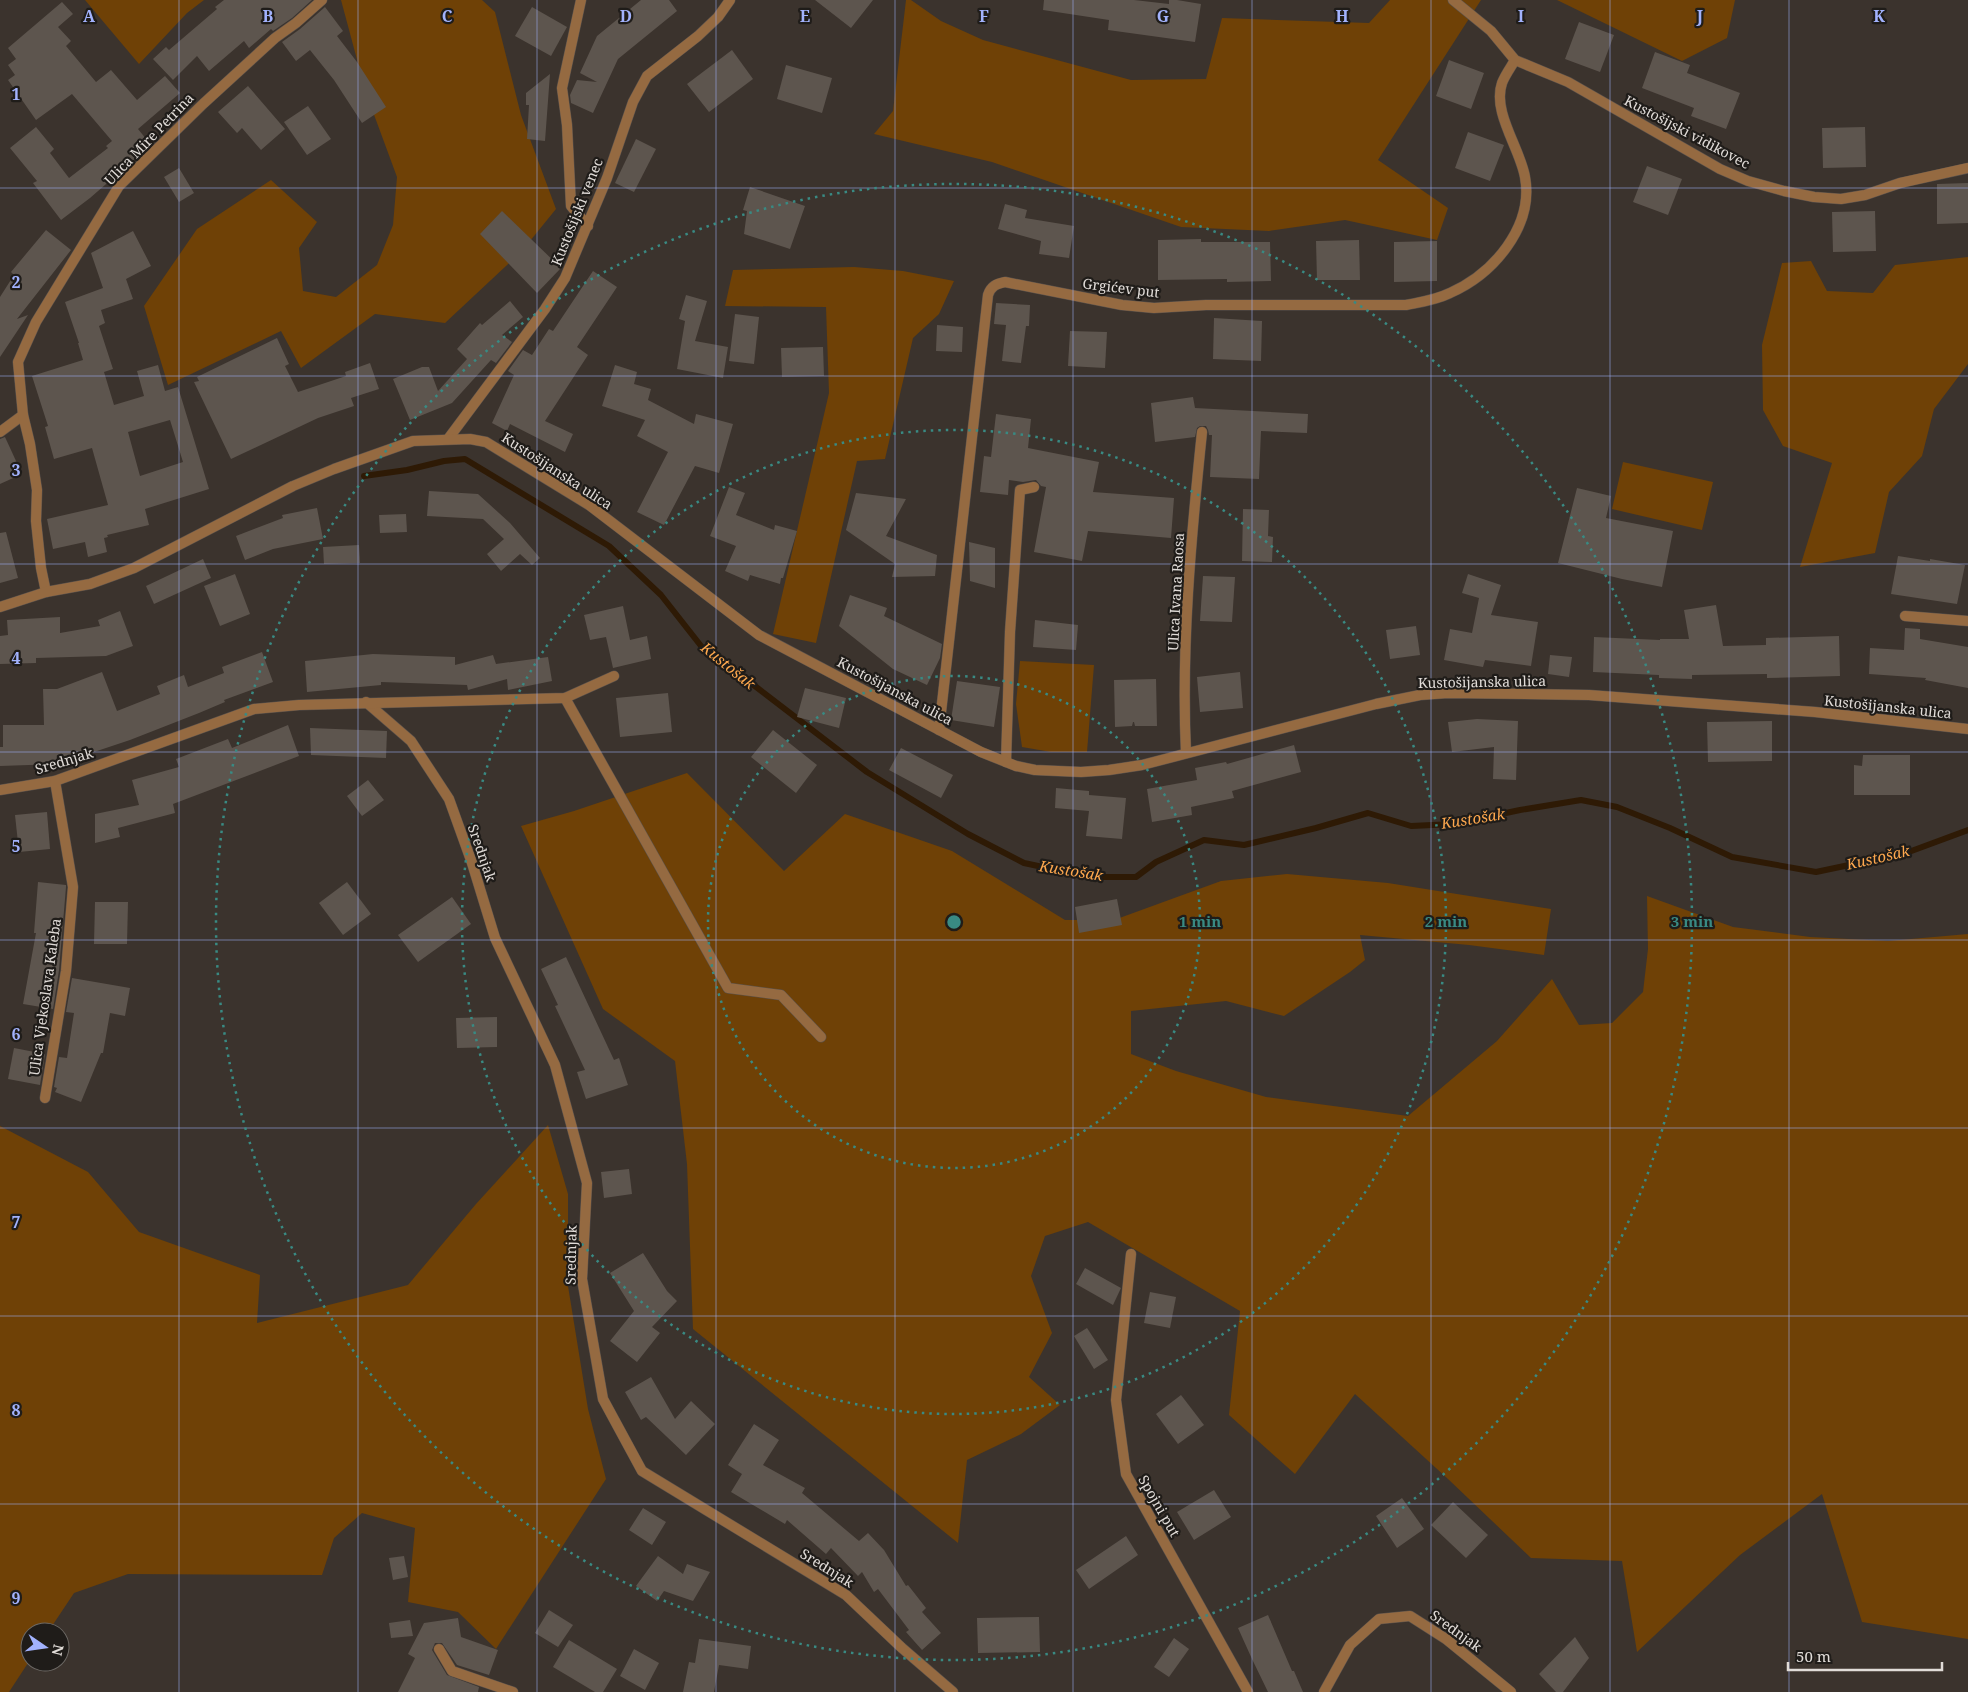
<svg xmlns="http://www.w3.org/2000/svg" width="1968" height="1692" viewBox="0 0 1968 1692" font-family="'Noto Serif',serif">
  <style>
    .green { fill: #6f4106 }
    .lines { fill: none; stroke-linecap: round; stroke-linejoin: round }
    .stream { stroke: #2e1a05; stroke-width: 6 }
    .building { fill: #5d554e; fill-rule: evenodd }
    .minor-casing { stroke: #59514c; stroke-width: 11 }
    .tertiary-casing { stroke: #59514c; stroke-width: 11 }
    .minor { stroke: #956a41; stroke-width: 10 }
    .tertiary { stroke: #956a41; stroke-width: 10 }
    .grid { fill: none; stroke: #a2b2fd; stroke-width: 1; stroke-opacity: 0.55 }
    .ring { fill: none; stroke: #398a83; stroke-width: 2.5; stroke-dasharray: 2.5 5 }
    .labels { text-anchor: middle; stroke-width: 4.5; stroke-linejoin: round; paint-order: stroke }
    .street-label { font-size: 14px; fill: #e1dcd8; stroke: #1f1c19 }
    .water-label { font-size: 15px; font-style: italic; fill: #fea84e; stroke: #1f1c19 }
    .grid-label { font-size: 16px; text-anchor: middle; font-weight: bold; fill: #a2b2fd; stroke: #1f1c19; stroke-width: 4.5; stroke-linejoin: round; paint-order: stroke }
    .centre { fill: #398a83; stroke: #1f1c19; stroke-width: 2.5 }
    .ring-label { font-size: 15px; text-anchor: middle; font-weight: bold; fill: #398a83; stroke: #1f1c19; stroke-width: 4.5; stroke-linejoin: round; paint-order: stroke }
  </style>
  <rect width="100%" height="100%" fill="#3b332d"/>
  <!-- green -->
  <g class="green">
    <polygon points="85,0 204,0 187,13 139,64"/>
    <polygon points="341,0 482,0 495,12 521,115 556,209 521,252 445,323 375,314 301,368 281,331 168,385 144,306 197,229 271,180 317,222 299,248 303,291 336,297 377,265 393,225 397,177 366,93"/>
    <polygon points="906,0 911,0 941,21 983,40 1131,80 1206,79 1222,18 1369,23 1390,0 1481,0 1378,160 1448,208 1437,240 1345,220 1269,231 1181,227 992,162 874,134 893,111"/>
    <polygon points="1557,0 1735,0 1727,38 1682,61"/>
    <polygon points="1968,257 1968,364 1934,409 1922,456 1889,492 1875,553 1800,567 1832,463 1783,446 1763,410 1762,345 1782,263 1811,261 1827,291 1873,293 1895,265"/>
    <polygon points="854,267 903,271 954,281 939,314 913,338 885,459 857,461 816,643 773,634 829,393 826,307 725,306 733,270"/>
    <polygon points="1623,462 1713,482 1702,530 1612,509"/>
    <polygon points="1020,661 1094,665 1087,752 1051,752 1022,747 1016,704"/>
    <polygon points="687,773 784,871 845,814 952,851 1065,920 1114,920 1221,881 1287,874 1388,883 1551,909 1544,955 1469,945 1360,935 1365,960 1350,972 1284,1016 1226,1001 1131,1011 1131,1054 1176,1071 1266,1097 1408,1116 1497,1041 1552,979 1579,1025 1612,1023 1643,992 1648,949 1647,896 1733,927 1810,937 1888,941 1968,934 1968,1639 1862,1622 1822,1494 1740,1555 1637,1652 1622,1561 1531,1558 1448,1479 1355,1394 1295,1474 1229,1415 1240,1311 1088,1222 1045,1236 1031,1276 1052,1333 1029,1377 1060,1405 1021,1434 967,1460 958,1543 693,1329 687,1164 675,1061 603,1009 521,826 574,811"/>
    <polygon points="548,1125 568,1194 568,1286 588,1409 606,1479 496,1649 458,1612 408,1602 415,1528 362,1513 334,1538 322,1575 128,1574 74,1593 48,1632 30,1632 30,1660 9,1692 0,1692 0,1126 88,1172 139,1232 260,1275 257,1323 408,1285 476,1204"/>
  </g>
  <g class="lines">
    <!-- stream -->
    <polyline class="stream" points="364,476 407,470 444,461 465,459 609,546 661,595 705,651 751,683 867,772 968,834 1024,863 1090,877 1136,877 1156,862 1204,840 1244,845 1316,828 1368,813 1411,826 1454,824 1520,810 1581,800 1617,807 1670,828 1732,857 1816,872 1906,853 1968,830"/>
  </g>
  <!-- building -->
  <g class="building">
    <polygon points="224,0 312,0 292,18 273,31 271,29 249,48 244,41 209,71 197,56 173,80 153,59 166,47 169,50 217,9 215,7"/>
    <polygon points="641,0 669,0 677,11 618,59 593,113 571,103 570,95 577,80 597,82 580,73 597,36"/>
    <polygon points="815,0 873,0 851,28"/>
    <polygon points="1044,0 1134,0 1169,4 1169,0 1177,0 1201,4 1195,42 1108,30 1109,20 1043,10"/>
    <polygon points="62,2 73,14 58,27 71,41 66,46 96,82 111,70 137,100 165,76 180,93 138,129 151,145 90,198 61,220 33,183 37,181 10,148 36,127 54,149 50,153 69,178 108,148 106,146 112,141 72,94 36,120 8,80 15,75 8,65 16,59 8,48"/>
    <polygon points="325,7 343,31 337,36 357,62 386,107 362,123 334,80 310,50 296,61 282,42 300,29"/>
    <polygon points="532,7 567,27 551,56 515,36"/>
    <polygon points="1579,22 1614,35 1600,72 1565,59"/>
    <polygon points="732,50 753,79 709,112 687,84"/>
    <polygon points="1655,52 1690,65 1687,73 1740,93 1726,129 1691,116 1694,108 1642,88"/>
    <polygon points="1449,60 1484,73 1471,109 1436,96"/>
    <polygon points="786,65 832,78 822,113 777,99"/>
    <polygon points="550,74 545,141 527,139 529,105 526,105 526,93"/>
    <polygon points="248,86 285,129 261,150 242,128 237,133 218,112"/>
    <polygon points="308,106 331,139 307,155 284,122"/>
    <polygon points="1865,127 1866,167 1823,168 1822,128"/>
    <polygon points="1468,132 1504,145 1490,181 1455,168"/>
    <polygon points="636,139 656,149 634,192 615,183"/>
    <polygon points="1647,166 1682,179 1668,215 1633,202"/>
    <polygon points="179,168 194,193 179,202 164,177"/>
    <polygon points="1968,183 1968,223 1937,224 1937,184"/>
    <polygon points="750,187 805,206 790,249 744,234 747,211 743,210"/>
    <polygon points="1005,204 1027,210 1025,218 1074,226 1069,258 1039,254 1041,241 998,229"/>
    <polygon points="502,211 561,268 537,293 480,234"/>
    <polygon points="1875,211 1876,251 1833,252 1832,212"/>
    <polygon points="46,230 71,250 17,319 28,315 0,357 0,297 14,275 11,272"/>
    <path d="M133 231 151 266 126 279 133 299 101 310 105 323 99 326 113 369 104 372 114 405 144 396 137 371 158 365 165 391 178 387 209 489 145 509 149 525 107 535 108 537 104 538 107 552 88 557 85 542 53 549 47 519 108 505 92 448 54 459 45 427 48 426 32 376 83 360 78 343H79L65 302 103 288 91 253ZM170 420 183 462 140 476 128 432Z"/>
    <polygon points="1201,239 1201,242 1270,242 1271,281 1227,282 1227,279 1158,280 1158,240"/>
    <polygon points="1359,240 1360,280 1317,280 1316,241"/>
    <polygon points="1437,241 1437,281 1394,282 1394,242"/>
    <polygon points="593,271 617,287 577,347 588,355 545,421 573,434 565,452 510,424 507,431 492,423 514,375 508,371 523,350 532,355 549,329 553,331"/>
    <polygon points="686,295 707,301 695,341 728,347 723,378 677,369 685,321 679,319"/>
    <polygon points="510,301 523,317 502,335 512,342 496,363 491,360 452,403 410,420 393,379 422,367 429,367 438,391 467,359 457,349 480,323 482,325"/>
    <polygon points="996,303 1030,305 1029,326 1026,326 1021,363 1002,361 1006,325 994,324"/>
    <polygon points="735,314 759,317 754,364 729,361"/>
    <polygon points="1214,318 1262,321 1261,361 1213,359"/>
    <polygon points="937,325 963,327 962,352 936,351"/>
    <polygon points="1070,331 1107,332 1105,368 1068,366"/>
    <polygon points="277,338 289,364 285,366 298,392 346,376 345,372 370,363 379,389 351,398 354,406 318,418 231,459 194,382 199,381 197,377"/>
    <polygon points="823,347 824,376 782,377 781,348"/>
    <polygon points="615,365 637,372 634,384 651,389 648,400 694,424 696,414 733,424 719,473 695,466 664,525 637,512 668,452 637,436 645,420 602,406"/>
    <polygon points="1193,397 1195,408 1308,414 1307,433 1261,431 1259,479 1210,477 1212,435 1209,435 1208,430 1206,426 1200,426 1197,428 1195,437 1155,442 1151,403"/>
    <polygon points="996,414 1031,419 1028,448 1099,462 1093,492 1174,498 1171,538 1088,531 1082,561 1034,552 1046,487 1041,486 1036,480 1023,482 1009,480 1008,495 980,492 984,456 991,457"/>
    <polygon points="5,437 22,474 0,484 0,439"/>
    <polygon points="729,487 745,493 736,515 774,530 775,525 797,531 783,578 781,578 780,584 750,575 748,581 725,571 736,546 710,536"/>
    <polygon points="1577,488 1611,496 1606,518 1673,531 1662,587 1622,579 1558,563"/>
    <polygon points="429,491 478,494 510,523 540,558 532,565 520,554 501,571 487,554 504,539 483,519 427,516"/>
    <polygon points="856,493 906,499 886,536 937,555 935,576 892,577 895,564 846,530"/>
    <polygon points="317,508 323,539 273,549 245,560 236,536 283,518 282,515"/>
    <polygon points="1243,509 1269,510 1268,536 1273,537 1272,562 1242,561"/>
    <polygon points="406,514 407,532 380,533 379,515"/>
    <polygon points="6,532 18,578 0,583 0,533"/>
    <polygon points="969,542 995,548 995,588 970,581"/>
    <polygon points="359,545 360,563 324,564 323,547"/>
    <polygon points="1898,556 1930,561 1930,559 1965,565 1957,604 1891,594"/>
    <polygon points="203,559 211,578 154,604 146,586"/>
    <polygon points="235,574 250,614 220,626 204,586"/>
    <polygon points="1468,574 1501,585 1491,615 1538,622 1531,666 1485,660 1483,667 1444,660 1450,629 1472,633 1479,598 1462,593"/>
    <polygon points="1203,576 1235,577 1232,622 1200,621"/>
    <polygon points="850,595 887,608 884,616 942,644 940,658 927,685 893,669 839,626"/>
    <polygon points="1716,605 1723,646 1766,645 1766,638 1839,636 1840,676 1767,678 1767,674 1692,675 1692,679 1659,678 1659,675 1593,672 1594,637 1660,640 1660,639 1689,639 1684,610"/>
    <polygon points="623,606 630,640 647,636 651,659 613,668 606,637 590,640 584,615"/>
    <polygon points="120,611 133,646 106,656 36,658 36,663 0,664 0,636 8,635 7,620 60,617 60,633 100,626 98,620"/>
    <polygon points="1035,620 1078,625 1076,650 1033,647"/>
    <polygon points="1416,626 1420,655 1390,659 1386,630"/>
    <polygon points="1905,628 1920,629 1920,639 1968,647 1968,688 1925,680 1926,678 1869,674 1870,648 1904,650"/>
    <polygon points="262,652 273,682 224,700 225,702 199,713 130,740 58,764 0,766 0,747 3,747 3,725 44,725 43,689 57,689 102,672 117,711 160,694 157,686 184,675 188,687 224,673 222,667"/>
    <polygon points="373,654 455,657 455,665 493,655 496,664 548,657 552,681 508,690 507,679 468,690 467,685 381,682 381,685 307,692 305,661"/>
    <polygon points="1550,655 1572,657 1569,677 1548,674"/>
    <polygon points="1240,672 1243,708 1200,712 1197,677"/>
    <polygon points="1156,679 1157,726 1135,726 1134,722 1133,722 1132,726 1115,727 1114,680"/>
    <polygon points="957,681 1000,687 994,727 951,720"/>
    <polygon points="805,688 846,698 839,728 797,717"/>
    <polygon points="668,693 672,732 620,737 616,698"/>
    <polygon points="1477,719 1518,721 1516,780 1493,779 1494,747 1452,752 1448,722"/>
    <polygon points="1772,721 1772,761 1708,762 1707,722"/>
    <polygon points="288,725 299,756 173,804 175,813 118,828 120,837 95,843 95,814 139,805 132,780 179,767 176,759 228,739 232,748"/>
    <polygon points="310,728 387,731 386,758 311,755"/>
    <polygon points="773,730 817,765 796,793 751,757"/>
    <polygon points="1294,745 1301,772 1232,791 1234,798 1191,807 1192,815 1152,822 1147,789 1197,780 1195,768 1226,762 1227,764"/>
    <polygon points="901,748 953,775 941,798 889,770"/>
    <polygon points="1863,755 1910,755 1910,795 1854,795 1854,765 1862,766"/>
    <polygon points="368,780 384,800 362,816 347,796"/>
    <polygon points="1056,788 1089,791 1089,795 1126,798 1122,839 1086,836 1089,811 1055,808"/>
    <polygon points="47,812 50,849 19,852 15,815"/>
    <polygon points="38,882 66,885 66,887 59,970 53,1009 23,1004 36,933 34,933"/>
    <polygon points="347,882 371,914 343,935 319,903"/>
    <polygon points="452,897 471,924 418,962 398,935"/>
    <polygon points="1117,899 1122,925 1079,933 1075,907"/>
    <polygon points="95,902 128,902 127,944 94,944"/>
    <polygon points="566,957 614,1060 619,1058 628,1085 586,1099 577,1072 585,1070 555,1006 558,1005 541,969"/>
    <polygon points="72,978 130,988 125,1016 110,1013 103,1053 101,1053 81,1102 55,1092 57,1088 54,1087 59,1057 67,1058 74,1013 66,1012"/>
    <polygon points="497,1017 497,1047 457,1048 456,1018"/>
    <polygon points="14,1048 45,1054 40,1085 8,1079"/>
    <polygon points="629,1169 632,1194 604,1198 601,1172"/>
    <polygon points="643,1253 667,1291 677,1301 652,1327 660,1333 637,1362 610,1341 634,1311 610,1273"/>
    <polygon points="1085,1268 1121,1288 1113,1305 1076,1284"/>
    <polygon points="1150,1292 1176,1297 1170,1328 1144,1323"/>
    <polygon points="1087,1328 1108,1360 1094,1369 1074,1336"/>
    <polygon points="651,1377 675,1419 691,1401 715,1424 686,1455 646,1417 641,1420 625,1392"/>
    <polygon points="1181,1395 1204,1425 1178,1444 1156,1414"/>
    <polygon points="754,1424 779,1440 763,1465 805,1488 802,1493 859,1541 868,1533 884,1550 906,1586 908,1585 926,1608 922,1612 941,1633 922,1650 906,1632 909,1630 878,1589 874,1592 862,1572 858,1576 831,1548 826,1554 787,1520 785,1524 731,1492 742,1474 728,1465"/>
    <polygon points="1214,1490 1231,1517 1194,1540 1177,1512"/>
    <polygon points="1402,1498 1424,1529 1397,1548 1376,1516"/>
    <polygon points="1453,1502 1488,1535 1466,1558 1431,1525"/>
    <polygon points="643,1508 666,1522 652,1545 629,1530"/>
    <polygon points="1126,1536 1138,1555 1089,1589 1076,1570"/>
    <polygon points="404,1556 408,1577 393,1580 389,1558"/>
    <polygon points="658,1556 683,1574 687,1564 710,1572 693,1601 664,1591 657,1601 636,1586"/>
    <polygon points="549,1610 573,1625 558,1647 535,1633"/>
    <polygon points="1268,1615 1292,1671 1294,1671 1303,1692 1268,1692 1252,1659 1238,1628"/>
    <polygon points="1039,1617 1040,1652 978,1653 977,1618"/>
    <polygon points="458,1618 461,1637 498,1650 489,1675 457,1665 442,1643 435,1643 432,1650 447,1675 479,1687 478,1692 398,1692 415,1658 408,1654 424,1623"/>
    <polygon points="410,1620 413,1636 391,1638 389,1623"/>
    <polygon points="1575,1637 1589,1658 1563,1692 1556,1692 1539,1674"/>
    <polygon points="1174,1638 1189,1649 1169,1677 1154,1667"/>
    <polygon points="699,1639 751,1646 748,1669 719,1665 714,1692 683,1692 689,1662 695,1663"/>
    <polygon points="569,1640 617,1669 603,1692 595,1692 553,1667"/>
    <polygon points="634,1649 659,1663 645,1690 620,1676"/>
  </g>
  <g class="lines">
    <defs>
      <g id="minor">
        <polyline points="581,0 562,88 567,125 571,206 588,226"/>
        <polyline points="1453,0 1491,31 1515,60 1568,82 1720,169 1748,181 1784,191 1814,197 1841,199 1865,195 1900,183 1968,168"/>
        <polyline points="0,432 23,415"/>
        <polyline points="448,439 545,309 565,278 607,178 633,102 647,76 698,36 718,17 730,0"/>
        <polyline points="46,592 41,568 36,521 37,490 30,444 23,415 18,362 36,322 119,186 203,104 275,38 296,23 322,0"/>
        <polyline points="1905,616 1968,621"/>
        <polyline points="565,698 728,988 781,995 821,1037"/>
        <polyline points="366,702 411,741 449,799 472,863 495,938 555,1065 587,1183 582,1279 603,1399 642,1471 846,1595 902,1648 953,1692"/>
        <path d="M939 730 988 295C991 286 996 284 1005 282L1122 305 1154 308 1206 305H1406C1421 302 1436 300 1450 293 1493 274 1534 227 1525 177 1520 148 1492 112 1502 83 1505 75 1511 67 1515 60"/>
        <path d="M1186 753C1181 647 1191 538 1202 432"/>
        <polyline points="1006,762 1010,632 1020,490 1034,487"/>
        <polyline points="0,790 55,781 254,709 299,705 565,698 614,676"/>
        <polyline points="45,1098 66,971 73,887 55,781"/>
        <polyline points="1131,1254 1116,1400 1126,1474 1248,1692"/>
        <polyline points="439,1649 452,1671 513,1692"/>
        <polyline points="1324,1692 1350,1645 1379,1619 1410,1616 1446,1639 1511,1692"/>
      </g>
      <polyline id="tertiary" points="0,607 46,592 90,584 134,568 293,486 334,469 413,441 470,439 486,442 589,505 759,635 981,752 1016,766 1035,770 1081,772 1109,770 1142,765 1376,704 1420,695 1448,693 1589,695 1815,712 1968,729"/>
    </defs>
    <!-- minor casing -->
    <use href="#minor" class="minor-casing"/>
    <!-- tertiary casing -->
    <use href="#tertiary" class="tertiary-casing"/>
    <!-- minor -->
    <use href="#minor" class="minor"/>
    <!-- tertiary -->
    <use href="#tertiary" class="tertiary"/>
  </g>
  <!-- grid -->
  <path class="grid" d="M179 0V1692M358 0V1692M537 0V1692M716 0V1692M895 0V1692M1073 0V1692M1252 0V1692M1431 0V1692M1610 0V1692M1789 0V1692M0 188H1968M0 376H1968M0 564H1968M0 752H1968M0 940H1968M0 1128H1968M0 1316H1968M0 1504H1968"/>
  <!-- distance rings -->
  <g class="ring">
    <circle cx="954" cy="922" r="246"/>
    <circle cx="954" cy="922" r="492"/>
    <circle cx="954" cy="922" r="738"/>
  </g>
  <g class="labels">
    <!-- street labels -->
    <g class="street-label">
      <text transform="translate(1687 132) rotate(28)" y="5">Kustošijski vidikovec</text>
      <text transform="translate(149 139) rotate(-46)" y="5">Ulica Mire Petrina</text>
      <text transform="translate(577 212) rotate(-68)" y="5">Kustošijski venec</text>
      <text transform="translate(1121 288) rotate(7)" y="5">Grgićev put</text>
      <text transform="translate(557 471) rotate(33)" y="5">Kustošijanska ulica</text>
      <text transform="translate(1176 592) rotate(-87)" y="5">Ulica Ivana Raosa</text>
      <text transform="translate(1482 682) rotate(-1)" y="5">Kustošijanska ulica</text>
      <text transform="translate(895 691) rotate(28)" y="5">Kustošijanska ulica</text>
      <text transform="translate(1888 707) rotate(6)" y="5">Kustošijanska ulica</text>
      <text transform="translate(64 761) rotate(-17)" y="5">Srednjak</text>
      <text transform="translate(482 853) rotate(71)" y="5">Srednjak</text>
      <text transform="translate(45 997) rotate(-82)" y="5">Ulica Vjekoslava Kaleba</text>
      <text transform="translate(571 1255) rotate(-89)" y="5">Srednjak</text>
      <text transform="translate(1159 1506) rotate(60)" y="5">Spojni put</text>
      <text transform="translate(827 1568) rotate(32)" y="5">Srednjak</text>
      <text transform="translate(1456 1631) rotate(36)" y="5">Srednjak</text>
    </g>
    <!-- water labels -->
    <g class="water-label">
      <text transform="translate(728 666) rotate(39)" y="5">Kustošak</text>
      <text transform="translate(1473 819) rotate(-9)" y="5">Kustošak</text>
      <text transform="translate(1878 858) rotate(-13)" y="5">Kustošak</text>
      <text transform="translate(1071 871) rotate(9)" y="5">Kustošak</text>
    </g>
  </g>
  <g class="grid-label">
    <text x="89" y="22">A</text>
    <text x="268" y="22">B</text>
    <text x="447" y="22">C</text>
    <text x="626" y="22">D</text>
    <text x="805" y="22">E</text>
    <text x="984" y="22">F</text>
    <text x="1163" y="22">G</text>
    <text x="1342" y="22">H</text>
    <text x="1521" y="22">I</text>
    <text x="1700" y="22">J</text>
    <text x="1879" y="22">K</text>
    <text x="16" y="100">1</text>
    <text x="16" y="288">2</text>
    <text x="16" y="476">3</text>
    <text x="16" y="664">4</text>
    <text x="16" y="852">5</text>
    <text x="16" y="1040">6</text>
    <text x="16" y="1228">7</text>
    <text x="16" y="1416">8</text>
    <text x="16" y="1604">9</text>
  </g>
  <circle cx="954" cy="922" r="8" class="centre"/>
  <g class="ring-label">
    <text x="1200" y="927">1 min</text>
    <text x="1446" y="927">2 min</text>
    <text x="1692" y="927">3 min</text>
  </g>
  <!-- north arrow -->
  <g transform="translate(45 1647) rotate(103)"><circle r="24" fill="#1f1c19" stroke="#6d6965"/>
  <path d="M0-4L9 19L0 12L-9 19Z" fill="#a2b2fd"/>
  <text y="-8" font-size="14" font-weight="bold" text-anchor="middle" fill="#e1dcd8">N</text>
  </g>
  <!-- scale -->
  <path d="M1788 1662v8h154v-8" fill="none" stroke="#e1dcd8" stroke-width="2.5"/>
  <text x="1796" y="1662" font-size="15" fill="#e1dcd8" stroke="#1f1c19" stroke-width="4" paint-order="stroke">50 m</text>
</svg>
